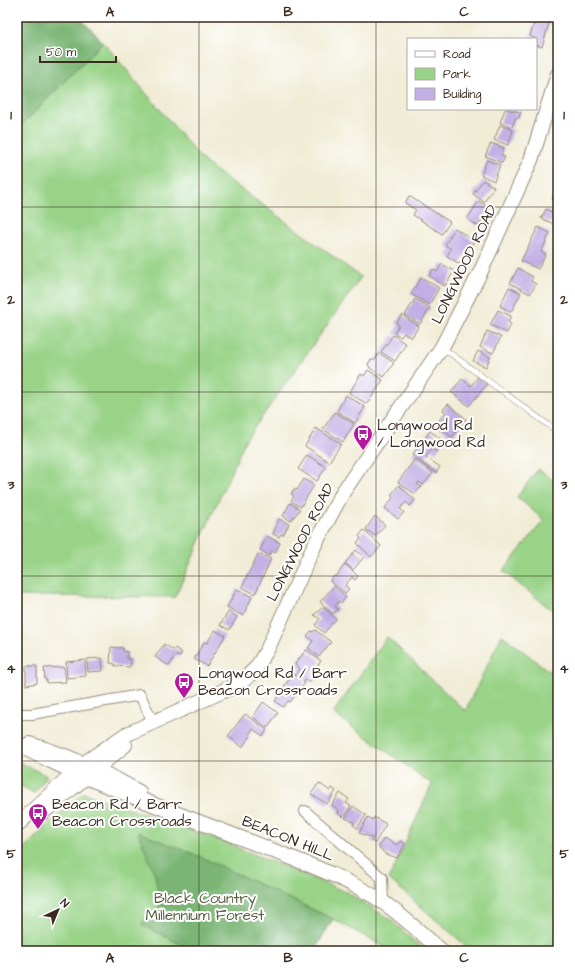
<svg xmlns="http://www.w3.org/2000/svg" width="575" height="968" viewBox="0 0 575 968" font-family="'Architects Daughter',sans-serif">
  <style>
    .green { fill: #98d387; stroke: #6a7e52 }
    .forest { fill: #7ab574; stroke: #5a7049 }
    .building { fill: #c1afe5 }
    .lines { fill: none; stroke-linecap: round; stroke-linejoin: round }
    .service-casing { stroke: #968b7a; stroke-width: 6 }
    .minor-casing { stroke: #968b7a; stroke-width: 12 }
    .secondary-casing { stroke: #968b7a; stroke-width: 16 }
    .service { stroke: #fff; stroke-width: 5 }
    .minor { stroke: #fff; stroke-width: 10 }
    .secondary { stroke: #fff; stroke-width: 14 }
    .grid { fill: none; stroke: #3b2a1e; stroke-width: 1; stroke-opacity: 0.55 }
    .labels { text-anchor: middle; stroke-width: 4; stroke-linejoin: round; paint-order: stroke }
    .street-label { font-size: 15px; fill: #3b2a1e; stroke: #fff }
    .poi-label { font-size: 15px; fill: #3b2a1e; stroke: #fff; text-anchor: start }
    .park-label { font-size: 15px; fill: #575d3e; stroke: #fff }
    .neatline { fill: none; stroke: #3b2a1e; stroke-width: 1.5 }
    .grid-label { font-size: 13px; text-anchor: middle; font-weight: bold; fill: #3b2a1e }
  </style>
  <rect width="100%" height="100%" fill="#fff"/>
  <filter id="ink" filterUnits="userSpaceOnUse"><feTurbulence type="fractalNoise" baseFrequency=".025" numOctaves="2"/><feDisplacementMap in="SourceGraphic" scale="8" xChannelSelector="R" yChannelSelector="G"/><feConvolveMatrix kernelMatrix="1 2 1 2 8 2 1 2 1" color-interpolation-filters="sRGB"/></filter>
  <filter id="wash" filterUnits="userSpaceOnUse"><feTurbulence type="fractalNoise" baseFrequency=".012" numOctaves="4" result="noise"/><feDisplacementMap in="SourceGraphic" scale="16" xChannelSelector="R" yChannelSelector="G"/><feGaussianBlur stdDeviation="0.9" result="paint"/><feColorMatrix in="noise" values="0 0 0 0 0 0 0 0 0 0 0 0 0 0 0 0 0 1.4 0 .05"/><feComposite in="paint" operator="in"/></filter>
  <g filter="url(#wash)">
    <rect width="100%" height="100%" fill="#f0ecd5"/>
    <!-- green -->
    <g class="green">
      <polygon points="103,42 204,162 361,277 245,441 175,597 17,596 17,130"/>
      <polygon points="538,469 558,484 558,615 503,571 544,520 517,497"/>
      <polygon points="502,635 558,678 558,951 472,951 389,879 432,784 333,713 387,637 465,711"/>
      <polygon points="17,761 47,776 34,793 17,784"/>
      <polygon points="84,793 219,840 346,892 391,920 425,951 392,951 333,919 314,951 17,951 17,855 69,805"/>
    </g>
    <!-- forest -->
    <g class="forest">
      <polygon points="17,17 79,17 103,42 17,130"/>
      <polygon points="138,832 201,857 333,919 314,951 193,951 141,924 161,905 155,875"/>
    </g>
    <g id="blocks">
      <!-- building -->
      <g class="building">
        <polygon points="536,17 551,17 542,47 536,45 536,39 530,36"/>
        <polygon points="505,109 521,112 518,119 516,117 512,127 500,123"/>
        <polygon points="500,125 513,130 508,145 494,140"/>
        <polygon points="491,143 504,148 501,155 505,157 502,163 485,156"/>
        <polygon points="487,160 500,165 494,181 481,175"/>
        <polygon points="483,180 494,187 484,202 473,194"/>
        <polygon points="555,191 558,192 558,226 541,218 546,209 551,212 557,201 552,199"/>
        <polygon points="409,196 450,222 442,234 413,215 416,210 405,203"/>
        <polygon points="479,201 490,208 478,226 467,219"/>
        <polygon points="538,227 550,233 541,252 546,254 538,269 521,261"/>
        <polygon points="455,228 474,241 460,264 447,256 451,249 445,245"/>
        <polygon points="442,264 454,271 445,286 429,276 433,269 437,272"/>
        <polygon points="518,268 533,277 531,281 536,284 530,294 510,283"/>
        <polygon points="421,277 439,288 429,305 411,294"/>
        <polygon points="509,287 521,293 511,312 500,306"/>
        <polygon points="415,299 430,308 420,324 405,315"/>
        <polygon points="498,310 511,316 508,322 511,324 507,333 490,325"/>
        <polygon points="402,315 419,326 411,338 404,333 401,337 394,333 399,325 396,323"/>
        <polygon points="487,331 501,337 493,353 480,347"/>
        <polygon points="393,335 406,344 395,361 381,352"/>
        <polygon points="478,351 490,357 486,367 473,361"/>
        <polygon points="379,353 394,363 384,377 370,368 368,364 371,360 375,360"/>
        <polygon points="368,370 383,380 367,404 349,393 361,374 364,376"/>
        <polygon points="478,377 487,384 469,406 451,392 462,379 471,386"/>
        <polygon points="346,395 365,407 355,423 337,411"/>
        <polygon points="448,404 466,419 452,437 436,424 446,412 443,410"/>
        <polygon points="335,412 354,424 343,442 323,429"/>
        <polygon points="316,428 341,444 329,462 305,446"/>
        <polygon points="430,431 444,441 436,452 432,449 426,457 440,467 436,473 412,455"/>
        <polygon points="307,455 326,467 317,481 298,469"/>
        <polygon points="415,459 433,473 423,485 419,482 417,484 421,487 415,494 398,482"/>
        <polygon points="304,479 314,485 301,507 291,501 294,496 291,494 294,489 297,490"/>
        <polygon points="399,485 415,500 410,506 406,502 400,509 404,512 398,519 385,508 393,498 391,495"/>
        <polygon points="290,503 300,509 291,521 283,516"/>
        <polygon points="375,516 385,525 375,536 366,529"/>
        <polygon points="279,519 289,524 283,535 281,534 279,537 273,534"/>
        <polygon points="364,530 381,546 371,557 357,543 361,539 359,536"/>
        <polygon points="267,536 280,543 275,553 272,551 269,556 260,550"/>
        <polygon points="356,550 364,557 353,570 345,563"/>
        <polygon points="258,554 271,559 255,594 242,587"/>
        <polygon points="345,564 358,576 355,580 352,577 345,585 349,589 345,593 330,581 335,575 336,577"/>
        <polygon points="334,586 346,597 341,603 339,601 335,606 338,609 333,614 320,602"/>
        <polygon points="237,589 252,597 243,616 227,607"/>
        <polygon points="323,607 336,619 324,633 315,625 320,619 314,615"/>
        <polygon points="229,611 237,617 229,630 220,625"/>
        <polygon points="215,630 225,636 207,666 194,659 204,642 207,643"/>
        <polygon points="315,630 331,642 319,657 308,648 313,641 307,636 311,631 313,632"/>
        <polygon points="164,644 173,650 175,648 182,653 179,657 176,655 169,666 155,657"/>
        <polygon points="111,647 123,648 123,651 127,652 127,659 131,659 130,667 115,666 115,664 110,663"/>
        <polygon points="306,650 321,661 310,675 313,677 309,683 305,679 303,682 305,683 290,702 288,701 283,707 275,701 278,697 277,696 293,674 295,676 300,669 295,664"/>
        <polygon points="102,658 103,671 88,672 87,659"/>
        <polygon points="85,660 86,676 67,678 66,662"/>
        <polygon points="26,666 37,666 37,683 26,685"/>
        <polygon points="64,667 66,682 47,683 47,680 45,680 44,668"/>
        <polygon points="17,674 22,675 21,685 17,685"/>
        <polygon points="263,702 278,713 267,728 253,717"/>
        <polygon points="245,714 267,730 263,736 253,729 248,735 250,737 242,747 228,736"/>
        <polygon points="319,783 330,791 332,788 336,791 327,804 311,794"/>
        <polygon points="340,793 349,799 346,803 351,806 343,817 338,813 339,810 332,805"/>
        <polygon points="353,806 366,815 357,828 353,825 354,822 345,818"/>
        <polygon points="368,817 373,820 374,817 386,824 375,843 371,841 373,838 359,833"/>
        <polygon points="384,838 397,845 400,841 405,844 397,858 385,854 379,847"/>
      </g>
    </g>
  </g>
  <g filter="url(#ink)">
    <use href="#blocks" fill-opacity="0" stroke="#968b7a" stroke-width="1"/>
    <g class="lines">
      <defs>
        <polyline id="service" points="443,348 558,432"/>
        <g id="minor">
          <polyline points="17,714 32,714 140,695 153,722"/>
          <polyline points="305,811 382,878 383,902"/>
        </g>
        <g id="secondary">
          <path d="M17 744C98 787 184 815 269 849 307 864 349 879 384 903 404 917 423 935 442 951"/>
          <path d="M29 744C68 755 104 772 139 792"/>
          <polyline points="42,813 125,745"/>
          <polyline points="17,825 83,764 125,735 232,687 244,680 257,667 268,648 315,544 343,492 442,347 481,271 531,160 558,74"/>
        </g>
      </defs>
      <!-- service casing -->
      <use href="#service" class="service-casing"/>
      <!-- minor casing -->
      <use href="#minor" class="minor-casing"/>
      <!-- secondary casing -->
      <use href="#secondary" class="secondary-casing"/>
      <!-- service -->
      <use href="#service" class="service"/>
      <!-- minor -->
      <use href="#minor" class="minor"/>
      <!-- secondary -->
      <use href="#secondary" class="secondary"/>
    </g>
  </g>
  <!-- grid -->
  <path class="grid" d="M199 17V951M376 17V951M17 207H558M17 392H558M17 576H558M17 761H558"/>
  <!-- icons -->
  <defs>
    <symbol id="bus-pin" viewBox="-11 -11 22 30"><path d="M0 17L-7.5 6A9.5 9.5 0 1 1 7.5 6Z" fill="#b5179e" stroke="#fff"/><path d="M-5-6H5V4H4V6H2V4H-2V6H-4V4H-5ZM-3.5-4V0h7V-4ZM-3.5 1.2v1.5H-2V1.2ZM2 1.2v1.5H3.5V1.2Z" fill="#fff"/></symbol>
  </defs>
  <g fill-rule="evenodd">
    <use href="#bus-pin" x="352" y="423" width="22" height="30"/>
    <use href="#bus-pin" x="173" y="671" width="22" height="30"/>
    <use href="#bus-pin" x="27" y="802" width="22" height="30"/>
  </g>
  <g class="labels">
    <!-- street labels -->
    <g class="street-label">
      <text transform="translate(464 264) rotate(-64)" y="5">LONGWOOD ROAD</text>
      <text transform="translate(300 542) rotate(-63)" y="5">LONGWOOD ROAD</text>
      <text transform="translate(288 838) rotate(22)" y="5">BEACON HILL</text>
    </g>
    <!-- poi labels -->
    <g class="poi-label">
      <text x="377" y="430">Longwood Rd<tspan x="377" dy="17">/ Longwood Rd</tspan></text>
      <text x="198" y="678">Longwood Rd / Barr<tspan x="198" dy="17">Beacon Crossroads</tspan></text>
      <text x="52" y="809">Beacon Rd / Barr<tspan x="52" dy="17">Beacon Crossroads</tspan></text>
    </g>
    <!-- park labels -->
    <g class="park-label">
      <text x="205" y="903">Black Country<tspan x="205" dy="17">Millennium Forest</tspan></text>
    </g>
  </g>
  <!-- margin -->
  <rect width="575" height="968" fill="none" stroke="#fff" stroke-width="44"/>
  <!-- legend -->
  <rect x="407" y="38" width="130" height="72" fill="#ffffff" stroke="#b1aaa5"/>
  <rect x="415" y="51" width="20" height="6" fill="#ffffff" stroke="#b1aaa5"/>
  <text x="443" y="58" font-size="12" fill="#3b2a1e">Road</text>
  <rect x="415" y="68" width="20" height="12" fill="#98d387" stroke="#b1aaa5"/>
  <text x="443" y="78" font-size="12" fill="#3b2a1e">Park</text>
  <rect x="415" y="88" width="20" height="12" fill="#c1afe5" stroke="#b1aaa5"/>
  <text x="443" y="98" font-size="12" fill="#3b2a1e">Building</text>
  <!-- north arrow -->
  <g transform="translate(58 910) rotate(44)" stroke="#ffffff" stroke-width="3" paint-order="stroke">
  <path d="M0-3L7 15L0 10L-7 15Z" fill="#3b2a1e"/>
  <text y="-6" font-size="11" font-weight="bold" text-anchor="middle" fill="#3b2a1e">N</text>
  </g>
  <!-- scale -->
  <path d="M40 56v6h76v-6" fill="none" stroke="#3b2a1e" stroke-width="2"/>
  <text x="46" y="56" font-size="12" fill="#3b2a1e" stroke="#ffffff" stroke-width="3" paint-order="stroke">50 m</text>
  <rect x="22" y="22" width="531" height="924" class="neatline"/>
  <g class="grid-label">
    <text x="110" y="16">A</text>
    <text x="288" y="16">B</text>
    <text x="464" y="16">C</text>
    <text x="11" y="119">1</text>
    <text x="564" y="119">1</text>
    <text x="11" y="304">2</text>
    <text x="564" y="304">2</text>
    <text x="11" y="489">3</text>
    <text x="564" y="489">3</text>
    <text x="11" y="673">4</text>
    <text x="564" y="673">4</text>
    <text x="11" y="858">5</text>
    <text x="564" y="858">5</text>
    <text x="110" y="962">A</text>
    <text x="288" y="962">B</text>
    <text x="464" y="962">C</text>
  </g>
</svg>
